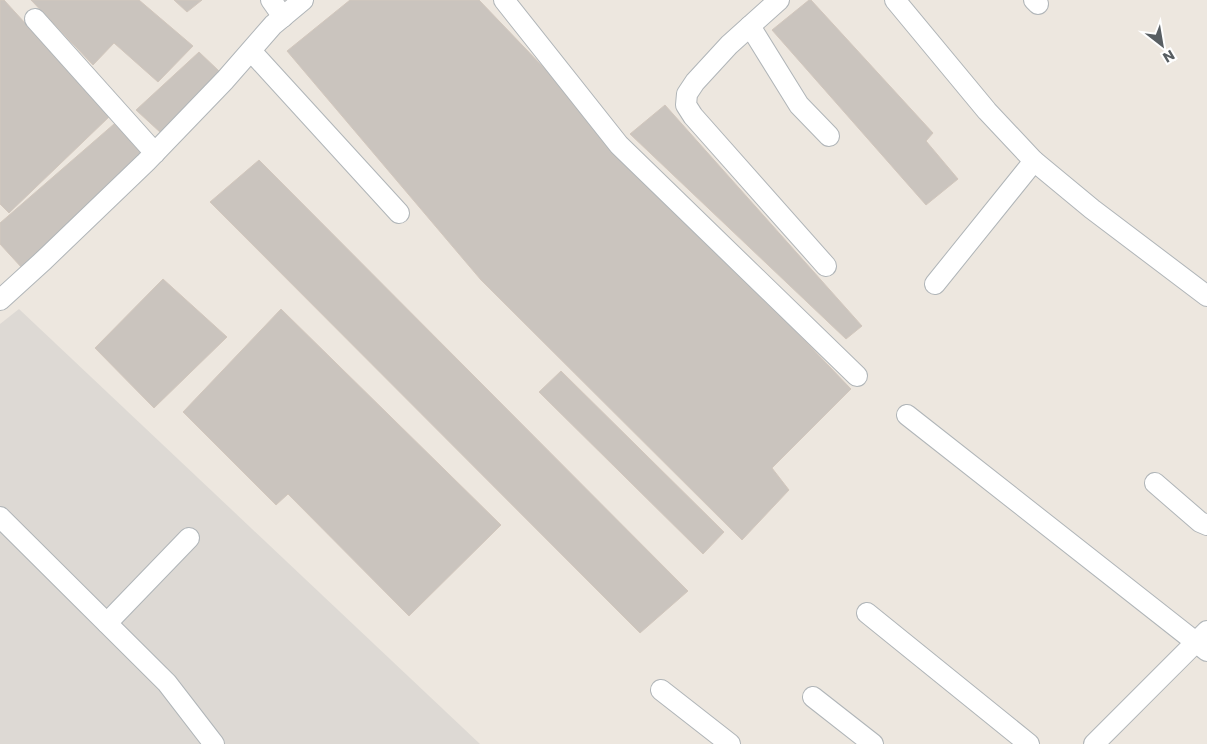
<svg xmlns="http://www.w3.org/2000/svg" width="1207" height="744" viewBox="0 0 1207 744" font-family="Poppins,sans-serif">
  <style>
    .industrial { fill: #ddd9d4 }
    .building { fill: #cac4be; stroke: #d2c7bd }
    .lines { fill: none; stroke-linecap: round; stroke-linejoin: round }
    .minor-casing { stroke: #b0b5b8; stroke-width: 22 }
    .minor { stroke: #fff; stroke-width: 20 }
  </style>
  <rect width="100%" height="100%" fill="#ede7df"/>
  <!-- industrial -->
  <polygon class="industrial" points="19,309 480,744 0,744 0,324"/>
  <!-- building -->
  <g class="building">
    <polygon points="0,0 4,0 110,116 9,213 0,204"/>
    <polygon points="31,0 139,0 193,46 158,82 114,43 93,65"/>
    <polygon points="174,0 202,0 187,12"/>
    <polygon points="350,0 479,0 851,389 772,468 789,490 742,540 481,280 287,51"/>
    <polygon points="809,0 811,0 933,133 926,141 958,179 926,205 772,30"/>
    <polygon points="199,52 219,71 161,133 136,110"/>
    <polygon points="665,105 862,326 846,339 630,134"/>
    <polygon points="114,124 143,153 22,268 0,244 0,223"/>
    <polygon points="259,160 688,591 640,633 210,202"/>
    <polygon points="163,279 227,337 154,408 95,348"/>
    <polygon points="281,309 501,525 409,616 288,494 276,505 183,412"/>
    <polygon points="561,371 724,532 703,554 539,392"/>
  </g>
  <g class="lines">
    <defs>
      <g id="minor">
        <polyline points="271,0 283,17"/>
        <polyline points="504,0 619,145 857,376"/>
        <polyline points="779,0 729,45 695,82 687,94 686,105 693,116 826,266"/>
        <polyline points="895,0 987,111 1034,161 1092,209 1207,296"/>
        <polyline points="1034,0 1038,4"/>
        <polyline points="35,19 155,153"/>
        <polyline points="750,26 799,105 829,136"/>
        <polyline points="251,51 399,213"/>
        <polyline points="935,284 1034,161"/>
        <polyline points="0,300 44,260 146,162 225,80 273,25 303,0"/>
        <polyline points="907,415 1207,651"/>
        <polyline points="1155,483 1200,522 1207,525"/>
        <polyline points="0,517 167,683 214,744"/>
        <polyline points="867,613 1029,744"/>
        <polyline points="107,623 189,538"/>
        <polyline points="661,690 730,744"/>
        <polyline points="813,697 873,744"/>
        <polyline points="1094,744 1207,631"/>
      </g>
    </defs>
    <!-- minor casing -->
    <use href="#minor" class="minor-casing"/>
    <!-- minor -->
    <use href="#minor" class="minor"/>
  </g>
  <!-- north arrow -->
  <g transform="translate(1162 45) rotate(149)" stroke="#ffffff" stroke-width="4" paint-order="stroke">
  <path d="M0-4L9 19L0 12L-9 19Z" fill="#585e62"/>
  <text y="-8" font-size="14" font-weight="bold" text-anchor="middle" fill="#585e62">N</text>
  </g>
</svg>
